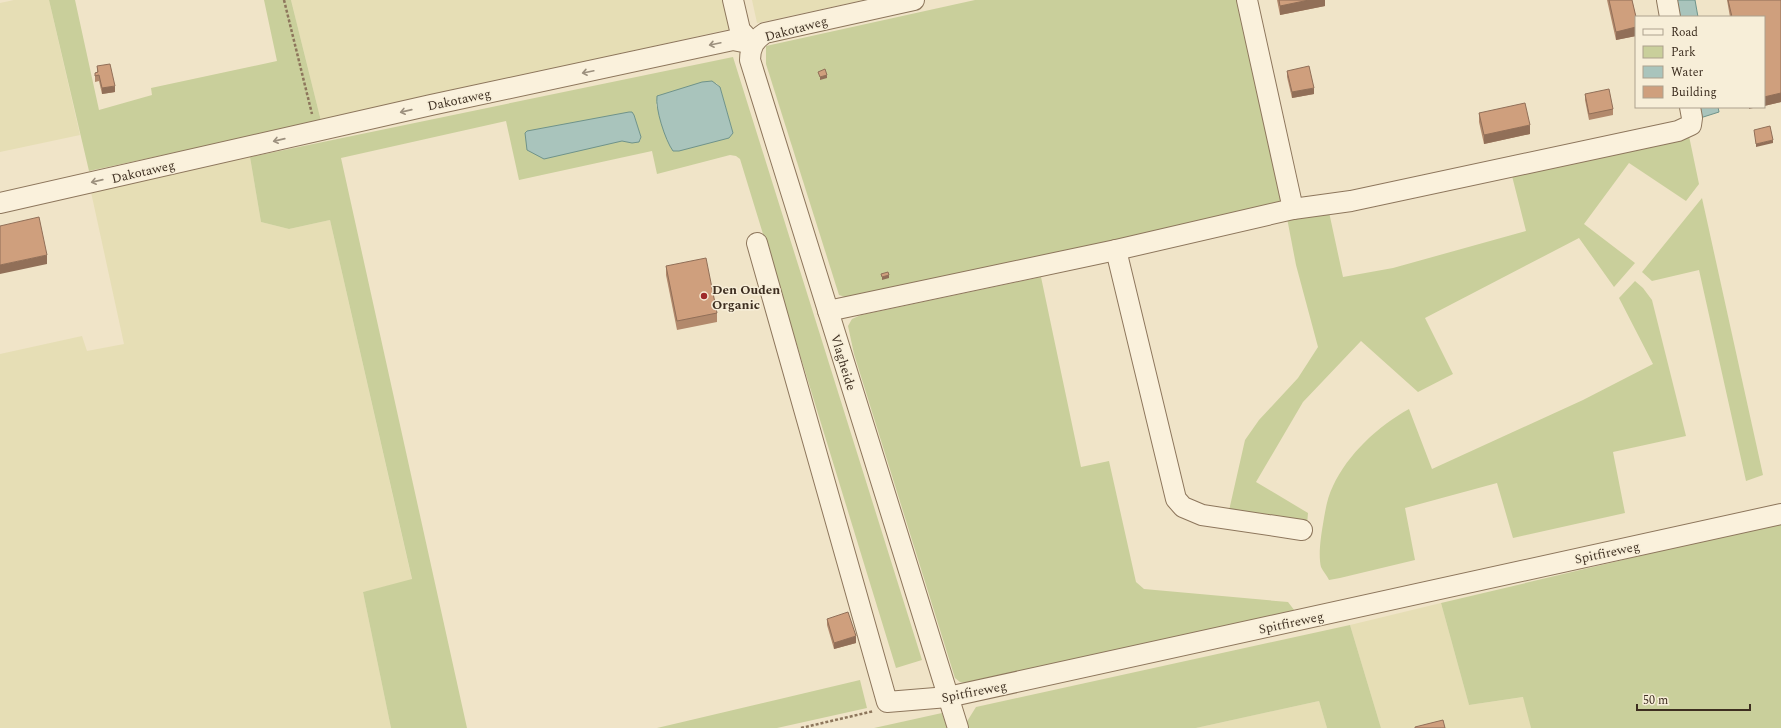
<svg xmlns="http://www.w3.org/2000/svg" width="1781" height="728" viewBox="0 0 1781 728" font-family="Spectral,serif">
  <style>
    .farmland { fill: #e6deb5 }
    .green { fill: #c9cf9b; fill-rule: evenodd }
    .water { fill: #a9c4bc; stroke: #6f938a }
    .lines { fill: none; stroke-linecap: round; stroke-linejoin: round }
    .minor-casing { stroke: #8d765c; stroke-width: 22 }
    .path { stroke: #8d765c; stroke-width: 2.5; stroke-dasharray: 3 2; stroke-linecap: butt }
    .minor { stroke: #faf1dc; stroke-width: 20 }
    .wall { fill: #b2896c }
    .shaded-wall { fill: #916f58 }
    .building { fill: #cf9f7d; stroke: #916f58 }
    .oneway { stroke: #9c907e }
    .poi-dot { fill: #9e2a2b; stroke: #f7eed8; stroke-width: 1.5 }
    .labels { text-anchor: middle; stroke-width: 3; stroke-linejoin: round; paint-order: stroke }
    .street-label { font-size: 13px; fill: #3d2e20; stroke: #f7eed8 }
    .poi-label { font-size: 13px; font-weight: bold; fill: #3d2e20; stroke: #f7eed8; text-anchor: start }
  </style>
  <rect width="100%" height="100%" fill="#f0e4c8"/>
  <!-- farmland -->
  <g class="farmland">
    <polygon points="14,0 49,0 80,135 0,152 0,3"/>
    <polygon points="291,0 723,0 730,29 321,121"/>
    <polygon points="752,0 864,0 757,23"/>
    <polygon points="250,157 261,222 289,229 330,220 412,580 363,592 391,728 0,728 0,354 82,336 87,351 124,344 91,192"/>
    <polygon points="1441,603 1469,705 1524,697 1531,728 1381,728 1350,625"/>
    <polygon points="1319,701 1327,728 1196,728"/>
  </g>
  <!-- green -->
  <g class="green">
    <polygon points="49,0 75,0 99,110 152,95 151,88 277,61 264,0 291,0 321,121 89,171"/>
    <polygon points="975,0 1238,0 1285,205 845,297 839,295 766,64 766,46"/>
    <path d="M733 57 922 660 896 668 740 159 736 156 730 155 657 174 652 151 519 180 506 121 341 158 467 728H391L363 592 412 579 330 220 289 229 261 222 250 157ZM716 83 720 87 733 133 657 108 656 104ZM634 115 641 137 640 141H622Z"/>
    <polygon points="1689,136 1699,184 1686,201 1629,163 1584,224 1635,263 1614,287 1579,238 1425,318 1453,374 1418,392 1361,341 1303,402 1256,482 1308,513 1307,525 1228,515 1245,440 1259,420 1298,378 1318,347 1296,265 1287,218 1329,212 1343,277 1393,268 1526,231 1512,176"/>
    <polygon points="1702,198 1763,475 1746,481 1699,270 1652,281 1642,272"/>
    <polygon points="1041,277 1081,467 1109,461 1136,582 1144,589 1288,602 1298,615 970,684 960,682 955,678 854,354 848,326 852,319 861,315"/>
    <path d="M1635 281 1643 288 1652 300 1686 436 1613 452 1625 513 1513 538 1497 483 1405 508 1415 560 1340 578 1329 580C1327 576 1323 571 1321 567 1318 555 1321 536 1323 524 1325 512 1327 498 1333 486 1348 454 1378 426 1409 409L1432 469 1583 400 1653 364 1619 298Z"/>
    <polygon points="1781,521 1781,728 1531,728 1523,697 1469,705 1441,603 1648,554"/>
    <polygon points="1350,625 1381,728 1327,728 1319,701 1196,728 968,728 966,723 976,707"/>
    <polygon points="860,680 867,708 777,728 657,728"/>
    <polygon points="942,713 947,728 874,728"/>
  </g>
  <!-- water -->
  <g class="water">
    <polygon points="1673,0 1695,0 1698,17 1676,17"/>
    <path d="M712 81 720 87 733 133 729 138 679 151H673C665 140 655 108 657 96L702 82Z"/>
    <polygon points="1695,107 1718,107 1719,112 1697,119"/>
    <polygon points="629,112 632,112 634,115 641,137 639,142 632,143 622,141 544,159 527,150 525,133 527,131"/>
  </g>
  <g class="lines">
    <defs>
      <g id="minor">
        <polyline points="733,0 740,30 753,44"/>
        <path d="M914 0 765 33C754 40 750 48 750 60L958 728"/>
        <polyline points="1247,0 1293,209 1351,201 1678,131 1691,125 1692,118 1690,107"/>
        <polyline points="1667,0 1670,17"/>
        <polyline points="0,203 431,105 733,40 753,44"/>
        <polyline points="757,243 887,702 948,697 1781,514"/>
        <polyline points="1116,250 1176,499 1183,507 1202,515 1302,530"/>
        <polyline points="828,311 1116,250 1293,209"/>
      </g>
    </defs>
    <!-- minor casing -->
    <use href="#minor" class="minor-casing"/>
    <!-- path -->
    <g class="path">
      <polyline points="284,0 312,114"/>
      <polyline points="801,728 874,711"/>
    </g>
    <!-- minor -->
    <use href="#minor" class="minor"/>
  </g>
  <!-- wall -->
  <g class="wall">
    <polygon points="1277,0 1325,0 1325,6 1280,15"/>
    <polygon points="1607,0 1632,0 1636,17 1636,36 1616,40"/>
    <polygon points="1727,0 1781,0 1781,102 1764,106 1764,17 1730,17"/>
    <polygon points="97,66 115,92 102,94 99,81 95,82 95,73 97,72"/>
    <polygon points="1287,71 1314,94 1292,98 1287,77"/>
    <polygon points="1585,94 1613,109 1613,115 1589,120 1585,100"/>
    <polygon points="1479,113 1530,134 1484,144 1479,122"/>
    <polygon points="666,266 717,313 717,322 677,330 666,275"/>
    <polygon points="827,619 856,643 834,649 827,625"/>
  </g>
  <!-- shaded-wall -->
  <g class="shaded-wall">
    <polygon points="1309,0 1325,0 1325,6 1280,15 1280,6"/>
    <polygon points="1636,27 1636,36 1616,40 1616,32"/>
    <polygon points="827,75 827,78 820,80 820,77"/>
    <polygon points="115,86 115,92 102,94 102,88"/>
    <polygon points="1314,88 1314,94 1292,98 1292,92"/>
    <polygon points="1781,93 1781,102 1764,106 1764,97"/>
    <polygon points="1749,107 1757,107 1749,109"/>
    <polygon points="1530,125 1530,134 1484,144 1484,135"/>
    <polygon points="1773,140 1773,143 1756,147 1756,144"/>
    <polygon points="47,255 47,264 0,274 0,265"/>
    <polygon points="889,275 889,278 882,280 882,277"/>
    <polygon points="856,636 856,643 834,649 834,643"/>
  </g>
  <!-- building -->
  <g class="building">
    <polygon points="1279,0 1309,0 1280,6"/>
    <polygon points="1609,0 1632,0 1636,17 1636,27 1616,32"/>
    <polygon points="1728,0 1781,0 1781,93 1764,97 1764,17 1732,17"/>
    <polygon points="110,64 115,86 102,88 99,75 95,76 95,73 98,72 97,66"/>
    <polygon points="1309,66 1314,88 1292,92 1287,71"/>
    <polygon points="825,69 827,75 820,77 818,72"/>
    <polygon points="1609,89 1613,109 1589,114 1585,94"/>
    <polygon points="1525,103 1530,125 1484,135 1479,113"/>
    <polygon points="1770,126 1773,140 1756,144 1754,130"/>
    <polygon points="39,217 47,255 0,265 0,226"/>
    <polygon points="706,258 717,313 677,321 666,266"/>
    <polygon points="888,272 889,275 882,277 881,274"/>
    <polygon points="848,612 856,636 834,643 827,619"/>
    <polygon points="1443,720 1445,728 1415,728 1415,727"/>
  </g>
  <!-- one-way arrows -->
  <defs><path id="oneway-shaft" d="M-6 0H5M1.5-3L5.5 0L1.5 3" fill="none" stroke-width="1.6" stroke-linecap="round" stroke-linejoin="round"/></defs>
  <g class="oneway">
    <use href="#oneway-shaft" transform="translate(715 44) rotate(168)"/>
    <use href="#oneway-shaft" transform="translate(588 72) rotate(168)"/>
    <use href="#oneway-shaft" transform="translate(406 111) rotate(167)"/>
    <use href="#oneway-shaft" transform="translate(279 140) rotate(167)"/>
    <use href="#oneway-shaft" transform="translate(97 181) rotate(167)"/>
  </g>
  <!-- markers -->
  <circle class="poi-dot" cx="704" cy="296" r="4"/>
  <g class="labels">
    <!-- street labels -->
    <g class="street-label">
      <text transform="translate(796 28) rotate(-15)" y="5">Dakotaweg</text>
      <text transform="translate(459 99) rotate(-12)" y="5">Dakotaweg</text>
      <text transform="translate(143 171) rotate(-13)" y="5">Dakotaweg</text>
      <text transform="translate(844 362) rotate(73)" y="5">Vlagheide</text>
      <text transform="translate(1607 552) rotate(-12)" y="5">Spitfireweg</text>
      <text transform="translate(1291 622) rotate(-12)" y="5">Spitfireweg</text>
      <text transform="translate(974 691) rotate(-11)" y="5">Spitfireweg</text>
    </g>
    <!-- poi labels -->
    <g class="poi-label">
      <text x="712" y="294">Den Ouden<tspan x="712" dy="15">Organic</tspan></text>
    </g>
  </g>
  <!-- legend -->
  <rect x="1635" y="16" width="130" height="92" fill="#f7eed8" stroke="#ada18e"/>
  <rect x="1643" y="29" width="20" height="6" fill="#faf1dc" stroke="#ada18e"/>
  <text x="1671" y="36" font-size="12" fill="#3d2e20">Road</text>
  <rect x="1643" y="46" width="20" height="12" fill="#c9cf9b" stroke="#ada18e"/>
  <text x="1671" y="56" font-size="12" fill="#3d2e20">Park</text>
  <rect x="1643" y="66" width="20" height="12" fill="#a9c4bc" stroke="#ada18e"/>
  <text x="1671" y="76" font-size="12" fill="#3d2e20">Water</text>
  <rect x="1643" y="86" width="20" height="12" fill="#cf9f7d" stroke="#ada18e"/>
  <text x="1671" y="96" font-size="12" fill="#3d2e20">Building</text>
  <!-- scale -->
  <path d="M1637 704v6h113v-6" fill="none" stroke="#3d2e20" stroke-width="2"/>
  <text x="1643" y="704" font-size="12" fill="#3d2e20" stroke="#f7eed8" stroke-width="3" paint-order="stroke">50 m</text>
</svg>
